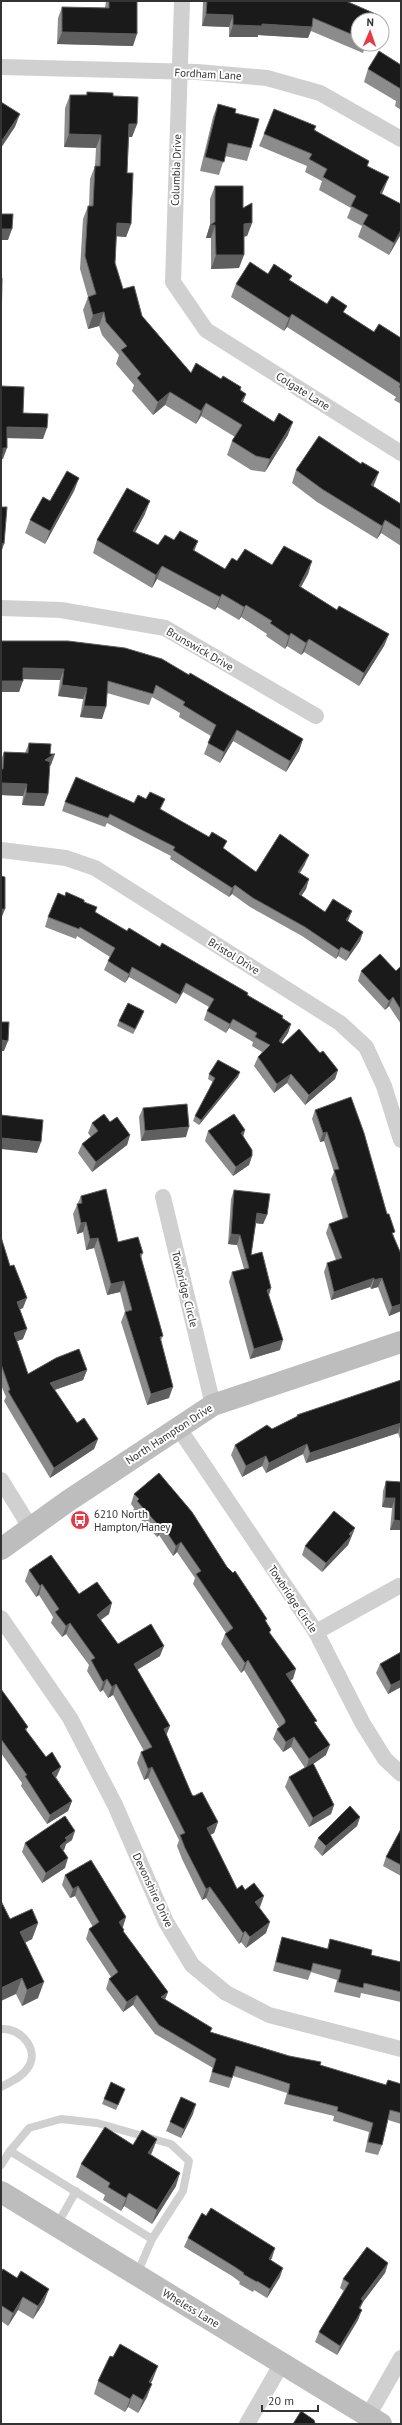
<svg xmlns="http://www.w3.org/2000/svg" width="402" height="2425" viewBox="0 0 402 2425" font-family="'PT Sans',sans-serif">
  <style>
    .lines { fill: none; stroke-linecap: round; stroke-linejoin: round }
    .lane { stroke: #d0d0d0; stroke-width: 8 }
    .street { stroke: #d0d0d0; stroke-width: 16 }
    .secondary { stroke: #bdbdbd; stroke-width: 22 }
    .wall { fill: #8c8c8c }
    .shaded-wall { fill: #5f5f5f }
    .building { fill: #1a1a1a; stroke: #5f5f5f }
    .labels { text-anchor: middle; stroke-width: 4; stroke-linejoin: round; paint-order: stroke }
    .street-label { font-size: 11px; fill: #333; stroke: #fff }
    .poi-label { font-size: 11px; fill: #333; stroke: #fff; text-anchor: start }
  </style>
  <rect width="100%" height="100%" fill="#fff"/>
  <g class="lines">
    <!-- lane -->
    <g class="lane">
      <path d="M1 2029C21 2027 41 2051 27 2069 21 2078 10 2082 1 2087"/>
      <polyline points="10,2151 29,2128 61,2119 97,2123 171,2144 189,2161 183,2191 152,2239"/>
      <polyline points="1,2165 10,2151 152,2239 137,2274"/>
      <polyline points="57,2225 76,2191"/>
    </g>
    <!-- street -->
    <g class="street">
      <polyline points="182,1 173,282 206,330 401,453"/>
      <polyline points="1,67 197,72 267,78 320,93 401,139"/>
      <polyline points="1,608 61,610 165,628 316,716"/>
      <polyline points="1,850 66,858 95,868 340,1023 366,1047 384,1086 401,1140"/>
      <polyline points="163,1197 213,1405"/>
      <polyline points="178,1427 316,1632 363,1724 385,1759 401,1774"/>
      <polyline points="1,1480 30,1527"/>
      <polyline points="1,1618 70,1718 115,1805 166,1922 192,1965 226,1993 269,2015 401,2049"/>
      <polyline points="316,1632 399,1586"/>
      <polyline points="368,2416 401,2358"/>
      <polyline points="247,2424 282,2363"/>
    </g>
    <!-- secondary -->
    <g class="secondary">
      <polyline points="1,1549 68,1501 213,1405 401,1342"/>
      <polyline points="1,2192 381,2424"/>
    </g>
  </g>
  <!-- wall -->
  <g class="wall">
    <polygon points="106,1 137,1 133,46 57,44 58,18 62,7 105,8"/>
    <polygon points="203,1 346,1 358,20 358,44 366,44 363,53 311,31 308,38 258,35 258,37 229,37 229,27 202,26"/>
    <polygon points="401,65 401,110 395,106 396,101 364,82 368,69"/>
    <polygon points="87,92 113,96 137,124 132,137 129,137 127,173 131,224 126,237 116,236 115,263 123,289 142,316 191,373 221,379 241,387 240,390 246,394 243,402 288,435 265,472 251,470 227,455 232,441 235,437 201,416 196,424 165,405 153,415 132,391 134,385 116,364 119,355 102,335 99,326 88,329 83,310 88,297 80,269 83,219 88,206 89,206 90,179 95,166 96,148 64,147 65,108 70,95 86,95"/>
    <polygon points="218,104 235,113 251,148 247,161 225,156 219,175 200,171 213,117"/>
    <polygon points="315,130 368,166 384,189 382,194 401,234 389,255 358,237 362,226 347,218 351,208 319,190 322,181 305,172 307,166 259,146 264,134"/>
    <polygon points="215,186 243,208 252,223 247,236 244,237 239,268 211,269 211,238 206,238 210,225 210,199"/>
    <polygon points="290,280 327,304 344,313 374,332 401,338 401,404 394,400 396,397 287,327 284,331 231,297 236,284"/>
    <polygon points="296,470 374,485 373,486 401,504 401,546 381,533 377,539 317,502 292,483"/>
    <polygon points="79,478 74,491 45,544 25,533 30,520"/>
    <polygon points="145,514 135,532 158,545 174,540 194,551 225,569 237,561 272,565 312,561 308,574 301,587 337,610 389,634 384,646 359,686 304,652 301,655 287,646 285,649 266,636 267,634 241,617 239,620 217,607 215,610 157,579 152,588 93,553 97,540"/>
    <polygon points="1,641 189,675 303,739 299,751 286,772 233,741 220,763 204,754 211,736 179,717 180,713 152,697 149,705 107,693 102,719 80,717 83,699 58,696 60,680 23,679 19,692"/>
    <polygon points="29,743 50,754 51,765 49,766 48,794 44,806 22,805 23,796 1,795 1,760 4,752 25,753"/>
    <polygon points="65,802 134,803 161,810 224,849 256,872 305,864 300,873 309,879 306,889 301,896 325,912 348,921 348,922 363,932 360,941 346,961 338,956 336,959 302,936 250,907 232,894 229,897 170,859 171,856 107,823 105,827 62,811"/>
    <polygon points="84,902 95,912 127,931 160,947 248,995 291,1024 288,1033 281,1043 283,1044 320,1053 338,1070 335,1079 305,1105 287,1083 274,1093 254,1066 258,1057 262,1052 252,1046 253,1042 229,1028 226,1033 204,1020 207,1011 209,1007 183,992 176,1004 129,977 125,983 104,970 108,961 110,957 77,936 76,939 45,927 48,917"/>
    <polygon points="401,966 401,1024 389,1006 385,1010 358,981 361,971 396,971"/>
    <polygon points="142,1016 133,1034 117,1026 119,1021"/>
    <polygon points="240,1072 238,1077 199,1125 193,1121 195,1116 213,1082 208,1079 209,1074"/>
    <polygon points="143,1108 186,1137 141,1141 139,1117"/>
    <polygon points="315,1110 387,1214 394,1237 401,1311 389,1316 378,1287 371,1289 370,1287 331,1300 324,1272 327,1263 336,1260 326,1233 329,1224 343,1219 331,1179 334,1172 324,1141 320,1142 312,1119"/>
    <polygon points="110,1122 130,1135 127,1145 92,1172 78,1153 82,1144 91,1137 88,1133 92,1123"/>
    <polygon points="245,1130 243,1136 252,1156 249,1165 233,1176 205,1141 208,1131"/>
    <polygon points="234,1190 267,1215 263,1224 256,1223 251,1255 271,1288 269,1295 280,1350 250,1359 229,1282 232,1272 244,1269 237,1245 228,1244 231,1199"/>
    <polygon points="81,1196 118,1242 143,1253 141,1258 163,1336 161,1340 169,1398 147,1405 121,1322 125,1312 120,1292 107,1295 94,1248 86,1250 83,1232 77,1234 73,1214"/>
    <polygon points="1,1237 23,1308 20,1309 23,1339 16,1341 28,1374 87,1370 83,1380 54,1390 77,1423 98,1439 94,1449 50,1478 11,1413 4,1401 6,1397 1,1385"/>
    <polygon points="401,1380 401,1442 398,1433 306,1463 303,1454 266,1473 262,1466 242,1477 231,1455 235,1445 272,1429 296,1417 297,1415"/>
    <polygon points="386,1481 401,1482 401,1530 390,1530 392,1508 382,1507 383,1491"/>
    <polygon points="134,1494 227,1567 271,1630 270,1633 293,1679 290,1680 316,1724 326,1755 313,1764 334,1805 331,1814 309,1827 285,1787 289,1777 305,1768 291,1747 283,1752 273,1739 277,1729 279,1727 244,1670 241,1673 221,1644 225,1634 226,1633 193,1584 195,1578 177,1552 173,1556 159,1535 157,1537 133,1511 134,1508 131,1504"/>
    <polygon points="355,1528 348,1545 322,1572 302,1555 305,1546"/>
    <polygon points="29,1570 79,1594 109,1614 101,1620 118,1644 160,1656 137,1670 192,1795 218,1822 214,1833 210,1835 237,1889 260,1907 259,1907 266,1933 246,1948 241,1942 239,1944 206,1898 202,1900 182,1859 177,1846 179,1840 148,1778 144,1780 137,1763 141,1752 144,1751 113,1695 108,1698 103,1690 100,1692 87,1671 89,1665 66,1634 62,1637 51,1623 53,1617 39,1595 36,1597 25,1581"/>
    <polygon points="401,1652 401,1687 388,1694 376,1673 380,1664"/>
    <polygon points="1,1689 28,1727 26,1731 57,1776 56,1777 72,1801 68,1811 47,1824 21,1786 22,1783 1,1753"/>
    <polygon points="360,1817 357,1826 322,1856 314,1847 318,1838"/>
    <polygon points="401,1829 401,1876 383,1866 386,1857"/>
    <polygon points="72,1840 66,1844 64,1850 63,1850 65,1868 42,1883 22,1852 25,1843"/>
    <polygon points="65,1875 126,1917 122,1927 123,1932 168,1992 165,1999 211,2032 386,2085 388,2080 401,2084 401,2124 388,2120 382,2145 378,2155 365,2152 369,2132 333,2121 334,2116 284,2104 287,2093 233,2076 229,2088 209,2082 213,2068 155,2034 133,2005 123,2012 106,1989 109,1979 111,1977 86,1939 89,1929 93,1927 75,1896 70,1898 62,1885"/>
    <polygon points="10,1919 38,1923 32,1939 25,1943 38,1998 22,2006 16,1994"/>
    <polygon points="282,1937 327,1949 330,1939 371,1955 401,1962 401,2002 361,1993 360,1998 334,1992 337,1980 311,1972 308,1980 273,1971 279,1947"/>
    <polygon points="125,2089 116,2110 102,2104 104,2099"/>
    <polygon points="193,2114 181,2138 166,2131 170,2122"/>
    <polygon points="157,2139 151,2155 176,2186 152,2224 124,2206 121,2211 103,2200 105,2195 76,2177 81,2164"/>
    <polygon points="188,2238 272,2258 270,2260 280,2277 267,2298 254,2290 253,2292 239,2284 240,2282 232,2276 184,2247"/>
    <polygon points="388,2263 385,2273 363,2302 360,2309 358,2320 337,2355 315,2342 319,2332 344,2291 340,2288 343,2279"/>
    <polygon points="1,2272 44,2302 33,2319 18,2310 8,2326 1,2321"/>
    <polygon points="153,2379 151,2383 147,2397 138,2413 128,2407 125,2412 94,2394 98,2381"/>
  </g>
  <!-- shaded-wall -->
  <g class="shaded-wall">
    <polygon points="206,14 233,15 229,27 202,26"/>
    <polygon points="262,24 312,27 308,38 258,35 258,37 229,37 233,25"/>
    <polygon points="62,32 137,34 133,46 57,44"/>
    <polygon points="20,114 15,127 1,148 1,142"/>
    <polygon points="129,124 137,124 132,137 124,137"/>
    <polygon points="69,134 101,135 96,148 64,147"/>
    <polygon points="389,177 384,189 376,205 380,193"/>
    <polygon points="117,223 131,224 126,237 113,236"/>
    <polygon points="252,223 247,236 239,237 244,224"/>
    <polygon points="210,225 215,225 211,238 206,238"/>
    <polygon points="1,229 12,229 8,240 1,240"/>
    <polygon points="401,230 401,234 389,255 394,243"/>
    <polygon points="216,255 244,255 239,268 211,269"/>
    <polygon points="104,312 99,326 88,329 93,315"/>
    <polygon points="292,314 287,327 284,331 289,318"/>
    <polygon points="170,392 165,405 153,415 158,402"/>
    <polygon points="246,394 241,407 241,401"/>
    <polygon points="206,403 201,416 196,424 201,411"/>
    <polygon points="293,422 288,435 265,472 270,459"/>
    <polygon points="7,427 47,428 43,439 3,438"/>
    <polygon points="3,448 7,448 3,459 1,459 1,460 1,453"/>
    <polygon points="379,472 374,485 366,498 371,485"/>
    <polygon points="79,478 74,491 45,544 50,531"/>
    <polygon points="150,501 145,514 129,544 133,531"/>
    <polygon points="385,520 381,533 377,539 382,526"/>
    <polygon points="198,541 193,554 193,550"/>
    <polygon points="1,543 4,544 1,553"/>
    <polygon points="312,561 308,574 295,598 299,586"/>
    <polygon points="162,566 157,579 152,588 156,575"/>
    <polygon points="222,594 217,607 215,610 220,597"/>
    <polygon points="246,605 241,617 239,620 244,607"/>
    <polygon points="291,633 287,646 285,649 289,636"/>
    <polygon points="389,634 384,646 359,686 364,673"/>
    <polygon points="309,639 304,652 301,655 306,643"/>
    <polygon points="23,668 64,669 60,680 19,679"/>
    <polygon points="1,681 23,681 19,692 1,692"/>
    <polygon points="62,685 87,688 83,699 58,696"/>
    <polygon points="84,706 106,707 102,719 80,717"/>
    <polygon points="237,730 233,741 220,763 224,752"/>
    <polygon points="303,739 299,751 286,772 290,761"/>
    <polygon points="55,754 51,765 40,772 45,760"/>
    <polygon points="1,783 27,784 23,796 1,795"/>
    <polygon points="26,793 48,794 44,806 22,805"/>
    <polygon points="309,855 305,864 295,881 298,872"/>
    <polygon points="309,879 306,889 296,904 299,894"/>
    <polygon points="235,885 232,894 229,897 232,888"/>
    <polygon points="1,909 5,909 1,919"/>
    <polygon points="352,911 348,921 342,930 346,920"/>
    <polygon points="363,932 360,941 346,961 350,952"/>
    <polygon points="341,947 338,956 336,959 339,950"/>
    <polygon points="132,967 129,977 125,983 129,974"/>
    <polygon points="186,983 183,992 176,1004 180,995"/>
    <polygon points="393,997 389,1006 385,1010 389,1001"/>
    <polygon points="144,1011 142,1016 133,1034 135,1029"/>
    <polygon points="233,1019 229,1028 226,1033 230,1024"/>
    <polygon points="291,1024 288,1033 276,1051 279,1041"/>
    <polygon points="1,1040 8,1041 4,1051 1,1051"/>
    <polygon points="338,1070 335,1079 305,1105 309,1095"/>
    <polygon points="240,1072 238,1077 199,1125 201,1120"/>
    <polygon points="291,1074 287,1083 274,1093 277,1084"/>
    <polygon points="189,1127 186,1137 141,1141 145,1131"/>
    <polygon points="245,1130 242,1140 241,1133"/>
    <polygon points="327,1132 324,1141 320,1142 323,1133"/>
    <polygon points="130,1135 127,1145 92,1172 96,1162"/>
    <polygon points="1,1138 41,1142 37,1153 1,1149"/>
    <polygon points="252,1156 249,1165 233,1176 236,1167"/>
    <polygon points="257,1213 267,1215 263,1224 253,1223"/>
    <polygon points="86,1222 83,1232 77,1234 81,1223"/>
    <polygon points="231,1234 240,1235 237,1245 228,1244"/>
    <polygon points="98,1238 94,1248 86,1250 90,1239"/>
    <polygon points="374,1278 370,1287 331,1300 334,1292"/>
    <polygon points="382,1278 378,1287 371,1289 374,1280"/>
    <polygon points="124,1281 120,1292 107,1295 111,1284"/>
    <polygon points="271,1288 268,1298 267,1290"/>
    <polygon points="27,1298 23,1308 14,1312 17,1302"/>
    <polygon points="401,1304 401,1311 389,1316 392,1307"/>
    <polygon points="27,1329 23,1339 10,1344 14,1333"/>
    <polygon points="283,1340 280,1350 250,1359 254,1349"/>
    <polygon points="87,1370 83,1380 46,1393 50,1383"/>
    <polygon points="173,1387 169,1398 147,1405 151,1394"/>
    <polygon points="401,1423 398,1433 306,1463 310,1453"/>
    <polygon points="98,1439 94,1449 50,1478 54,1468"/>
    <polygon points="307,1444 303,1454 266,1473 269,1463"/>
    <polygon points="266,1456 262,1466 242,1477 246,1466"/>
    <polygon points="385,1498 395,1498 392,1508 382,1507"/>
    <polygon points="394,1520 401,1521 401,1530 390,1530"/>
    <polygon points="162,1525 159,1535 157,1537 160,1527"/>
    <polygon points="355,1528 348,1545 322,1572 326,1563"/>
    <polygon points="181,1542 177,1552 173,1556 176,1546"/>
    <polygon points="42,1584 39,1595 36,1597 40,1586"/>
    <polygon points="112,1603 109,1614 93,1625 97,1615"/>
    <polygon points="70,1623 66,1634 62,1637 66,1626"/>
    <polygon points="164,1646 160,1656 130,1674 134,1664"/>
    <polygon points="248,1660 244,1670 241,1673 245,1663"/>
    <polygon points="296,1669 293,1679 283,1684 286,1674"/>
    <polygon points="107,1679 103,1690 100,1692 103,1682"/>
    <polygon points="401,1680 401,1687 388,1694 391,1685"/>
    <polygon points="116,1684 113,1695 108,1698 112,1687"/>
    <polygon points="170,1726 166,1736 164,1729"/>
    <polygon points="294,1737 291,1747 283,1752 286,1742"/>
    <polygon points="330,1745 326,1755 306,1769 309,1759"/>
    <polygon points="61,1767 57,1776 49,1782 52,1773"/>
    <polygon points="152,1767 148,1778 144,1780 148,1769"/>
    <polygon points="72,1801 68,1811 47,1824 50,1815"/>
    <polygon points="334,1805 331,1814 309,1827 313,1818"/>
    <polygon points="360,1817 357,1826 322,1856 326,1846"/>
    <polygon points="218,1822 214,1833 203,1839 207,1828"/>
    <polygon points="75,1831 72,1840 66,1844 64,1850 56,1855 60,1846 65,1838"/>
    <polygon points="68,1858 65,1868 42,1883 46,1873"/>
    <polygon points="78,1886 75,1896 70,1898 73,1889"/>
    <polygon points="210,1887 206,1898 202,1900 206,1889"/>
    <polygon points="264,1896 260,1907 251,1913 255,1902"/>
    <polygon points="126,1917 123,1927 115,1932 119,1922"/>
    <polygon points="270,1922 266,1933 246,1948 250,1937"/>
    <polygon points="38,1923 32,1939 14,1948 20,1932"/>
    <polygon points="245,1931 241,1942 239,1944 243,1933"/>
    <polygon points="22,1978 16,1994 1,2001 1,1988"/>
    <polygon points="44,1982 38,1998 22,2006 27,1990"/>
    <polygon points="168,1992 164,2002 161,1997"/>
    <polygon points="137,1995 133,2005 123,2012 127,2002"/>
    <polygon points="196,2104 193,2114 181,2138 184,2129"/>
    <polygon points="157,2139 152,2152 143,2166 148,2153"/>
    <polygon points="180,2173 176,2186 152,2224 157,2210"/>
    <polygon points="129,2193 124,2206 121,2211 126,2198"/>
    <polygon points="275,2248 272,2258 265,2268 269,2259"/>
    <polygon points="388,2263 385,2273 363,2302 355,2318 361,2299"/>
    <polygon points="283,2268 280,2277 267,2298 270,2289"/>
    <polygon points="49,2289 44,2302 33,2319 38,2306"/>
    <polygon points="23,2297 18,2310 8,2326 13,2313"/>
    <polygon points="362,2310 358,2320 337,2355 340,2346"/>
    <polygon points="158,2366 153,2379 144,2395 149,2382"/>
    <polygon points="152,2384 147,2397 138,2413 143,2400"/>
    <polygon points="133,2394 128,2407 125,2412 130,2399"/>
  </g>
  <!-- building -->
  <g class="building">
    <polygon points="109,1 137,1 137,34 62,32 62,7 109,8"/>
    <polygon points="207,1 346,1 378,15 376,20 358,20 358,37 313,18 312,27 262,24 262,26 233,25 233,15 206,14"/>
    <polygon points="379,51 401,65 401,89 368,69"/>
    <polygon points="87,92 113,93 113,96 138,97 137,124 129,124 127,173 133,173 131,224 117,223 115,263 123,289 134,286 142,316 191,373 196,363 221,379 223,376 241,387 240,390 246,394 241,401 274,422 279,413 293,422 270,459 256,456 232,441 242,425 206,403 201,411 170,392 158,402 137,378 141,374 121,350 127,346 106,322 104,312 93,315 88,297 96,294 85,256 88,206 93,206 95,166 100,166 101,135 69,134 70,95 87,95"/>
    <polygon points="1,102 20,114 1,142"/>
    <polygon points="218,104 236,109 235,113 259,119 251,148 228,143 224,162 205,157"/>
    <polygon points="274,109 316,126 314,130 369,161 367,166 389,177 380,193 401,204 401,230 394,243 363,224 368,215 351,206 356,196 323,177 327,169 309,159 312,154 264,134"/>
    <polygon points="215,186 243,186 243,208 252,203 252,223 244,224 244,255 216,255 215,225 210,225 215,222"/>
    <polygon points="1,214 13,214 12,229 1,229"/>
    <polygon points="250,262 268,274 274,264 292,276 289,280 327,304 332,296 347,306 343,312 374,332 379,324 401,338 401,388 399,387 401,384 292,314 289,318 236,284"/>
    <polygon points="1,278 2,278 1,327"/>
    <polygon points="1,386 24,387 23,413 48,414 47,428 7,427 7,448 3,448 3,454 1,454"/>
    <polygon points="319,436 361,464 362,462 379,472 371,485 401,504 401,530 385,520 382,526 322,489 296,470"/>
    <polygon points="67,471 79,478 50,531 30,520 43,497 50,501"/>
    <polygon points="127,488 150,501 133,531 158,545 165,535 174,540 180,531 198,541 193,550 225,569 232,558 237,561 245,549 272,565 284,546 312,561 299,586 337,610 339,606 389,634 364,673 309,639 306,643 291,633 289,636 270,623 272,621 246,605 244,607 222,594 220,597 162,566 156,575 97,540"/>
    <polygon points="1,507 7,507 4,544 1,543"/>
    <polygon points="1,641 68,641 125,648 162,659 189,675 190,673 303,739 290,761 237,730 224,752 208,743 216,725 183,705 185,702 156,685 153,694 108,681 106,707 84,706 87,688 62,685 64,669 23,668 23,681 1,681"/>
    <polygon points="29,743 51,744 50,754 55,754 45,760 50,762 48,794 26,793 27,784 1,783 1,769 3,769 4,752 28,753"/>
    <polygon points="76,777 134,803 138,795 146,799 150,792 165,799 160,809 209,837 212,832 227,841 223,848 256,872 280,834 309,855 298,872 309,879 299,894 325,912 333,899 352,911 346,920 363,932 350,952 341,947 339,950 305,927 253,898 235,885 232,888 173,850 175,847 110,814 108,818 65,802"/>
    <polygon points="1,876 5,877 5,909 1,909"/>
    <polygon points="66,892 84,900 84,902 97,907 95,912 127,931 129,928 160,947 162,943 248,993 247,995 283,1016 282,1018 291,1024 279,1041 283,1044 299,1029 320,1053 323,1051 338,1070 309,1095 291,1074 277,1084 258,1057 270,1045 255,1037 257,1033 233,1019 230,1024 207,1011 214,999 186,983 180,995 132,967 129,974 108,961 115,948 80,927 79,929 48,917 58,893 65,896"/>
    <polygon points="380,954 396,971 401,966 401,1010 393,997 389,1001 361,971"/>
    <polygon points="128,1003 144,1011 135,1029 119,1021"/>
    <polygon points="1,1022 9,1022 8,1041 1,1040"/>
    <polygon points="218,1060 240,1072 201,1120 195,1116 215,1078 209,1074"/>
    <polygon points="351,1097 364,1133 387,1214 389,1214 395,1232 392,1233 401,1254 401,1304 392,1307 382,1278 374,1280 374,1278 334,1292 327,1263 342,1258 329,1224 348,1217 334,1170 339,1169 327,1132 323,1133 315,1110"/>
    <polygon points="187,1104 189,1127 145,1131 143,1108"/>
    <polygon points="104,1114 110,1122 117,1117 130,1135 96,1162 82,1144 98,1131 92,1123"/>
    <polygon points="234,1114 245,1130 241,1133 252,1150 252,1156 236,1167 208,1131"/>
    <polygon points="1,1115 43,1120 41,1142 1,1138"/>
    <polygon points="106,1189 118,1242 138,1237 143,1253 140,1254 163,1336 160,1337 173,1387 151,1394 125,1312 132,1310 124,1281 111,1284 98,1238 90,1239 86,1222 81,1223 77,1204 82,1203 81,1196"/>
    <polygon points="234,1190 270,1194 267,1215 257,1213 251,1255 262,1252 271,1288 267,1290 283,1340 254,1349 232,1272 249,1268 240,1235 231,1234"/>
    <polygon points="1,1237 10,1266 14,1265 27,1298 17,1302 27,1329 14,1333 28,1374 56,1358 79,1349 87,1370 50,1383 77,1423 84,1418 98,1439 54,1468 15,1403 8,1391 10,1390 1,1364"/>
    <polygon points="401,1380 401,1423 310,1453 307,1444 269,1463 266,1456 246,1466 235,1445 267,1425 272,1429 298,1416 297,1415"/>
    <polygon points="159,1473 192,1512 227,1567 233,1573 235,1571 267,1619 265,1620 271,1630 269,1632 296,1669 286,1674 317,1721 314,1722 330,1745 309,1759 294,1737 286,1742 277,1729 285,1723 285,1720 248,1660 245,1663 225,1634 233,1628 196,1574 201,1571 181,1542 176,1546 162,1525 160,1527 137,1501 139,1499 134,1494"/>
    <polygon points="386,1481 401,1482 401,1521 394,1520 395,1498 385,1498"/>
    <polygon points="334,1511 355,1528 349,1534 351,1536 326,1563 305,1546"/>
    <polygon points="51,1555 79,1594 97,1582 112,1603 97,1615 118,1644 151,1624 164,1646 134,1664 170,1726 164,1729 192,1795 194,1796 202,1792 218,1822 207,1828 237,1889 242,1885 245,1890 254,1883 264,1896 255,1902 270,1922 250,1937 245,1931 243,1933 210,1887 206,1889 185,1848 180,1835 185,1833 152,1767 148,1769 141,1752 152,1747 116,1684 112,1687 107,1679 103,1682 91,1660 95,1658 70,1623 66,1626 55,1612 59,1609 42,1584 40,1586 29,1570"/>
    <polygon points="401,1652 401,1680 391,1685 380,1664"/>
    <polygon points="1,1689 14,1707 28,1727 25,1729 46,1757 52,1752 61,1767 52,1773 72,1801 50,1815 25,1776 27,1775 1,1739"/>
    <polygon points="313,1763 334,1805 313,1818 289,1777"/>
    <polygon points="350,1806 360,1817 326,1846 318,1838"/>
    <polygon points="65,1816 75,1831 65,1838 67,1840 60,1846 68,1858 46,1873 25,1843"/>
    <polygon points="401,1829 401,1865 386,1857"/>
    <polygon points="91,1860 126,1917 119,1922 124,1930 123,1931 168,1992 161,1997 212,2028 210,2032 289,2056 321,2062 320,2065 386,2085 388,2080 401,2084 401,2113 390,2110 382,2145 368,2142 373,2123 337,2111 338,2107 288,2094 290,2084 236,2066 232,2078 212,2072 216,2059 159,2025 137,1995 127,2002 109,1979 118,1972 89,1929 99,1922 78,1886 73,1889 65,1875"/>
    <polygon points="1,1901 10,1919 32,1909 38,1923 20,1932 44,1982 27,1990 22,1978 1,1988"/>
    <polygon points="282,1937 328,1949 330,1939 372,1950 371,1955 401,1962 401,1992 364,1983 363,1988 338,1982 341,1970 313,1963 311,1971 276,1962"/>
    <polygon points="111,2082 125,2089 118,2105 104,2099"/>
    <polygon points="181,2097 196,2104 184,2129 170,2122"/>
    <polygon points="105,2127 133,2145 142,2130 157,2139 148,2153 180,2173 157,2210 129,2193 126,2198 108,2187 110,2183 81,2164"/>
    <polygon points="211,2208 275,2248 269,2259 283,2268 270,2289 257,2281 257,2282 243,2274 244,2273 235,2267 188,2238 202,2213 206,2216"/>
    <polygon points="367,2247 388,2263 361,2299 363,2301 359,2308 362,2310 340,2346 319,2332 349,2283 343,2279"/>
    <polygon points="3,2269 17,2278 21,2271 49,2289 38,2306 23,2297 13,2313 2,2306 1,2306 1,2272"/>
    <polygon points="120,2344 158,2366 149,2382 152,2384 143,2400 133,2394 130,2399 98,2381 110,2356 113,2357"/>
    <polygon points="301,2411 314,2420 315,2423 315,2424 293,2424"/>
  </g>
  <!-- icons -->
  <defs>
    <symbol id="bus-disc" viewBox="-11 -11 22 22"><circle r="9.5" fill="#e63946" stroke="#fff"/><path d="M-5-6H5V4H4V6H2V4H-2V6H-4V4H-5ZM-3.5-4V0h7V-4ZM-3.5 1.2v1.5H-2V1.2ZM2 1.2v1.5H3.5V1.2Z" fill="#fff"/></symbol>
  </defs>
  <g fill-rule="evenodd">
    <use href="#bus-disc" x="69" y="1509" width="22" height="22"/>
  </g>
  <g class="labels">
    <!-- street labels -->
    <g class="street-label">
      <text transform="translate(208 74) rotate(3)" y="4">Fordham Lane</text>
      <text transform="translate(176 170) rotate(-88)" y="4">Columbia Drive</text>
      <text transform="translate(303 391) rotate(32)" y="4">Colgate Lane</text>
      <text transform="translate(200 649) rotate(30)" y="4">Brunswick Drive</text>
      <text transform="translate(234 956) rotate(32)" y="4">Bristol Drive</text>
      <text transform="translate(185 1289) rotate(76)" y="4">Towbridge Circle</text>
      <text transform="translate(169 1434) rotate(-33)" y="4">North Hampton Drive</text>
      <text transform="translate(293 1599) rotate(56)" y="4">Towbridge Circle</text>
      <text transform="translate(153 1890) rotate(65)" y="4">Devonshire Drive</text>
      <text transform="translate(191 2308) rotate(31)" y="4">Wheless Lane</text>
    </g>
    <!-- poi labels -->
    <g class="poi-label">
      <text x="94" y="1518">6210 North<tspan x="94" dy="13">Hampton/Haney</tspan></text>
    </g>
  </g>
  <!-- border -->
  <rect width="402" height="2425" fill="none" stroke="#333333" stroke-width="4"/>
  <!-- north arrow -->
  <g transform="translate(370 32) rotate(2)"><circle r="19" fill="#ffffff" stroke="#adadad"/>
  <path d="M0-3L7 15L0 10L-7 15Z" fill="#e63946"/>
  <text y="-6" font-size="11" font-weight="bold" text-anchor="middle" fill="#333333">N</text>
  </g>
  <!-- scale -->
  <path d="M262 2405v6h56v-6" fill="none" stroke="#333333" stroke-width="2"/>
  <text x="268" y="2405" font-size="12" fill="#333333" stroke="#ffffff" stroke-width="3" paint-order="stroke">20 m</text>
</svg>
